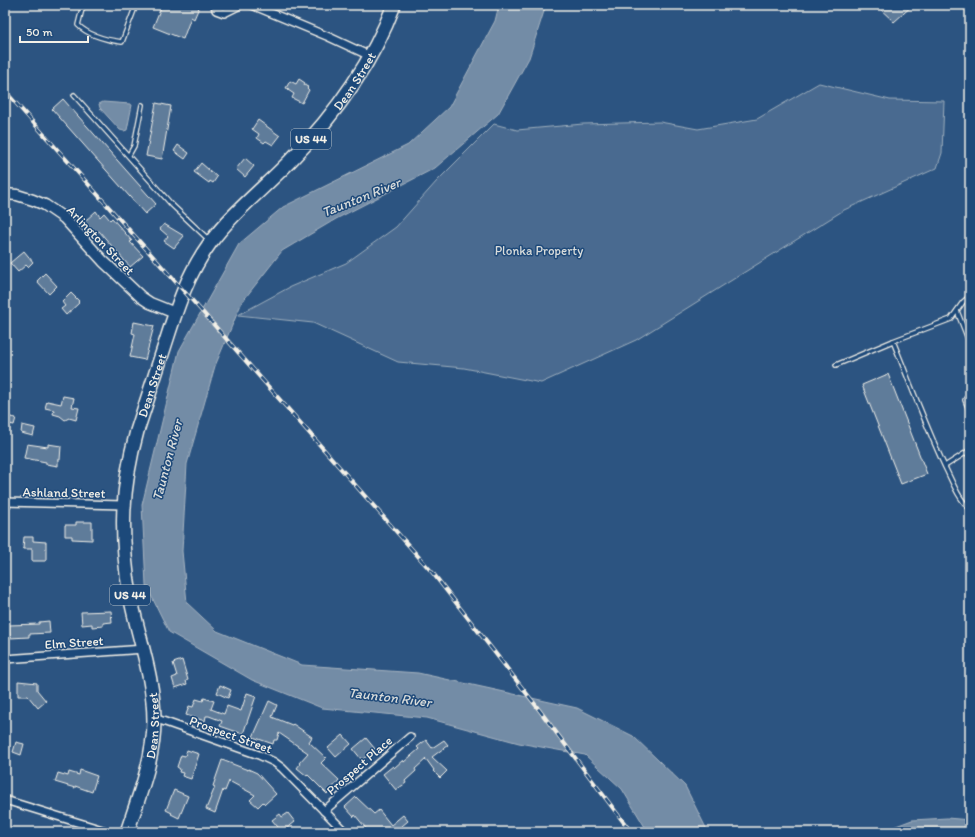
<svg xmlns="http://www.w3.org/2000/svg" width="975" height="837" viewBox="0 0 975 837" font-family="Itim,sans-serif">
  <style>
    .green { fill: #496b90; stroke: #9eaebc }
    .water { fill: #738ca6; stroke: #a7b4c0 }
    .building { fill: #5e7b9a; stroke: #f4f1e8 }
    .lines { fill: none; stroke-linecap: round; stroke-linejoin: round }
    .lane-casing { stroke: #f4f1e8; stroke-width: 6 }
    .street-casing { stroke: #f4f1e8; stroke-width: 10 }
    .secondary-casing { stroke: #f4f1e8; stroke-width: 13 }
    .highway-casing { stroke: #f4f1e8; stroke-width: 16 }
    .lane { stroke: #1f4a7a; stroke-width: 3.5 }
    .street { stroke: #1f4a7a; stroke-width: 7 }
    .secondary { stroke: #1f4a7a; stroke-width: 10 }
    .highway { stroke: #1f4a7a; stroke-width: 13 }
    .rail-casing { stroke: #f4f1e8; stroke-width: 4 }
    .rail { stroke: #1f4a7a; stroke-width: 2.5; stroke-dasharray: 8; stroke-linecap: butt }
    .labels { text-anchor: middle; stroke-width: 3; stroke-linejoin: round; paint-order: stroke }
    .shield { fill: #1f4a7a; stroke: #b4bfc7; stroke-width: 1 }
    .shield-label { font-size: 12px; font-weight: bold; fill: #f4f1e8 }
    .street-label { font-size: 13px; fill: #f4f1e8; stroke: #1f4a7a }
    .park-label { font-size: 13px; fill: #dadddb; stroke: #1f4a7a }
    .water-label { font-size: 14px; font-style: italic; fill: #dadddb; stroke: #1f4a7a }
  </style>
  <rect width="100%" height="100%" fill="#2c5481"/>
  <filter id="ink" filterUnits="userSpaceOnUse"><feTurbulence type="fractalNoise" baseFrequency=".025" numOctaves="2"/><feDisplacementMap in="SourceGraphic" scale="8" xChannelSelector="R" yChannelSelector="G"/><feConvolveMatrix kernelMatrix="1 2 1 2 8 2 1 2 1" color-interpolation-filters="sRGB"/></filter>
  <g filter="url(#ink)">
    <!-- green -->
    <polygon class="green" points="819,83 890,100 944,101 942,153 937,168 844,210 636,340 541,383 464,368 398,362 313,323 238,315 290,287 346,263 396,227 437,181 494,124 517,130 583,124 660,122 698,129 757,119"/>
    <!-- water -->
    <g class="water">
      <polygon points="499,5 546,5 529,58 498,114 435,168 336,219 282,251 242,302 215,366 187,464 182,551 187,603 217,631 302,665 418,673 577,708 633,736 685,786 708,832 648,832 622,789 585,755 519,743 427,718 322,708 252,680 169,632 146,585 142,505 179,351 239,244 283,207 408,145 449,107 495,21"/>
      <polygon points="103,102 130,104 132,105 127,130 124,131 120,130 100,108 99,104"/>
      <polygon points="947,818 970,820 970,832 880,832 912,820"/>
    </g>
    <!-- building -->
    <g class="building">
      <polygon points="162,5 200,5 194,19 191,17 183,39 153,27"/>
      <polygon points="876,5 913,5 894,22"/>
      <polygon points="299,79 305,83 304,85 308,87 307,88 309,90 302,103 292,98 294,94 288,90 289,89 286,88 290,81 296,84"/>
      <polygon points="63,99 156,204 145,214 52,109"/>
      <polygon points="156,103 171,106 162,159 146,156"/>
      <polygon points="258,120 280,136 273,145 266,141 264,143 257,138 259,134 252,129"/>
      <polygon points="178,145 189,153 185,159 174,151"/>
      <polygon points="245,158 254,166 245,177 236,169"/>
      <polygon points="201,163 217,177 213,183 210,181 209,183 194,172"/>
      <polygon points="96,211 100,217 104,213 110,220 112,218 132,241 130,242 143,256 130,267 99,231 95,234 84,222"/>
      <polygon points="164,224 184,236 174,248 164,241 168,236 160,229"/>
      <polygon points="24,251 33,262 28,267 26,265 18,272 10,263"/>
      <polygon points="45,273 57,286 49,294 37,281"/>
      <polygon points="71,293 79,301 78,302 79,303 66,315 61,309 65,306 62,302"/>
      <polygon points="134,322 154,326 145,360 130,357 135,334 132,333"/>
      <polygon points="888,374 927,474 901,484 862,385"/>
      <polygon points="63,396 74,398 72,407 79,408 76,420 69,418 65,420 60,416 53,414 54,410 45,408 47,401 61,404"/>
      <polygon points="5,416 16,418 14,425 5,423"/>
      <polygon points="22,425 35,428 33,436 21,433"/>
      <polygon points="27,444 48,447 48,444 61,446 60,460 58,460 58,466 46,464 46,462 24,458"/>
      <polygon points="76,522 92,522 92,540 72,539 72,536 65,536 65,525 76,525"/>
      <polygon points="24,537 33,537 33,541 46,542 46,561 32,561 32,549 23,549"/>
      <polygon points="111,611 112,622 103,623 103,626 92,627 92,624 82,625 81,612"/>
      <polygon points="49,621 50,633 29,634 29,637 10,638 9,625 39,624 39,622"/>
      <polygon points="182,660 188,680 186,681 187,684 175,688 172,678 177,676 173,663"/>
      <polygon points="18,681 37,683 37,690 46,701 38,708 28,696 18,696"/>
      <polygon points="220,685 231,690 228,698 217,693"/>
      <polygon points="247,693 256,696 243,734 220,726 222,721 209,716 206,716 205,721 186,715 189,706 193,707 196,699 203,701 204,698 214,701 211,709 224,714 227,706 241,711"/>
      <polygon points="269,701 277,705 272,717 292,725 293,724 312,737 309,742 326,758 321,763 339,780 327,794 308,775 307,776 297,768 300,764 299,763 308,753 279,733 277,740 274,740 273,744 253,737"/>
      <polygon points="343,735 351,744 336,757 328,748"/>
      <polygon points="366,738 375,749 362,760 353,749"/>
      <polygon points="426,740 432,748 444,740 448,745 432,757 447,771 440,778 433,771 434,770 426,759 415,769 416,771 405,781 406,783 396,790 383,774 393,766 394,768 403,760 404,762 419,749 417,747"/>
      <polygon points="16,742 24,744 21,755 13,752"/>
      <polygon points="187,750 199,754 191,779 182,776 183,773 179,772 180,769 177,767 181,755 185,756"/>
      <polygon points="222,760 248,770 248,769 257,773 276,794 265,804 263,802 258,807 250,800 255,795 229,781 225,791 223,790 215,813 206,809 215,787 213,786"/>
      <polygon points="80,770 97,776 92,792 75,786 75,788 55,782 58,773 68,776 69,772 79,775"/>
      <polygon points="174,790 188,796 179,818 171,814 172,813 166,810"/>
      <polygon points="356,797 374,814 379,810 391,825 403,815 408,821 396,831 397,832 369,832 355,815 354,817 345,807"/>
      <polygon points="288,813 295,822 282,832 272,820 280,814 282,817"/>
    </g>
    <g class="lines">
      <defs>
        <g id="lane">
          <path d="M83 5 78 25C88 35 107 40 122 42L136 5"/>
          <polyline points="74,95 172,205 209,240"/>
          <polyline points="129,155 134,146 142,105"/>
          <path d="M970 296 963 302 951 319 893 341C910 383 926 426 945 467 952 481 958 498 970 509"/>
          <polyline points="957,311 970,344"/>
          <polyline points="836,365 893,341"/>
          <polyline points="970,392 965,400 970,412"/>
          <polyline points="945,466 970,450"/>
        </g>
        <g id="street">
          <polyline points="215,5 216,10 224,13 240,5"/>
          <polyline points="252,5 329,37 370,56"/>
          <polyline points="5,502 123,505"/>
          <polyline points="5,659 144,649"/>
          <polyline points="154,718 259,755 274,762 282,768 345,832"/>
          <polyline points="5,800 109,832"/>
          <polyline points="324,811 410,737"/>
        </g>
        <polyline id="secondary" points="5,194 17,195 33,200 45,205 64,218 103,261 141,297 150,303 175,313"/>
        <g id="highway">
          <path id="s1" d="M127 832C139 796 154 759 154 721 154 677 138 637 130 595 120 535 121 489 137 431 145 406 153 381 161 357 175 315 184 279 210 243 232 213 264 188 290 161 334 116 372 64 394 5"/>
        </g>
      </defs>
      <!-- lane casing -->
      <use href="#lane" class="lane-casing"/>
      <!-- street casing -->
      <use href="#street" class="street-casing"/>
      <!-- secondary casing -->
      <use href="#secondary" class="secondary-casing"/>
      <!-- highway casing -->
      <use href="#highway" class="highway-casing"/>
      <!-- lane -->
      <use href="#lane" class="lane"/>
      <!-- street -->
      <use href="#street" class="street"/>
      <!-- secondary -->
      <use href="#secondary" class="secondary"/>
      <!-- highway -->
      <use href="#highway" class="highway"/>
      <defs>
        <polyline id="rail" points="5,91 199,308 432,572 534,703 631,832"/>
      </defs>
      <!-- rail casing -->
      <use href="#rail" class="rail-casing"/>
      <!-- rail -->
      <use href="#rail" class="rail"/>
    </g>
  </g>
  <g class="labels">
    <!-- shield labels -->
    <g class="shield">
      <rect x="291" y="129" width="40" height="20" rx="3"/>
      <rect x="110" y="585" width="40" height="20" rx="3"/>
    </g>
    <g class="shield-label">
      <text x="311" y="143">US 44</text>
      <text x="130" y="599">US 44</text>
    </g>
    <!-- street labels -->
    <g class="street-label">
      <text dy="5" stroke="none"><textPath href="#s1" startOffset="829">Dean Street</textPath></text>
      <text transform="translate(101 240) rotate(46)" y="5">Arlington Street</text>
      <text dy="5" stroke="none"><textPath href="#s1" startOffset="457">Dean Street</textPath></text>
      <text transform="translate(64 492) rotate(1)" y="5">Ashland Street</text>
      <text transform="translate(74 642) rotate(-4)" y="5">Elm Street</text>
      <text dy="5" stroke="none"><textPath href="#s1" startOffset="110">Dean Street</textPath></text>
      <text transform="translate(231 734) rotate(20)" y="5">Prospect Street</text>
      <text transform="translate(359 765) rotate(-41)" y="5">Prospect Place</text>
    </g>
    <!-- park labels -->
    <g class="park-label">
      <text x="539" y="255">Plonka Property</text>
    </g>
    <!-- water labels -->
    <g class="water-label">
      <text transform="translate(361 197) rotate(-22)" y="5">Taunton River</text>
      <text transform="translate(167 460) rotate(-75)" y="5">Taunton River</text>
      <text transform="translate(390 697) rotate(7)" y="5">Taunton River</text>
    </g>
  </g>
  <!-- margin -->
  <rect width="975" height="837" fill="none" stroke="#1f4a7a" stroke-width="20"/>
  <rect x="10" y="10" width="955" height="817" fill="none" stroke="#f4f1e8" stroke-width="1.5" filter="url(#ink)"/>
  <!-- scale -->
  <path d="M20 36v6h68v-6" fill="none" stroke="#f4f1e8" stroke-width="2"/>
  <text x="26" y="36" font-size="12" fill="#f4f1e8" stroke="#1f4a7a" stroke-width="3" paint-order="stroke">50 m</text>
</svg>
